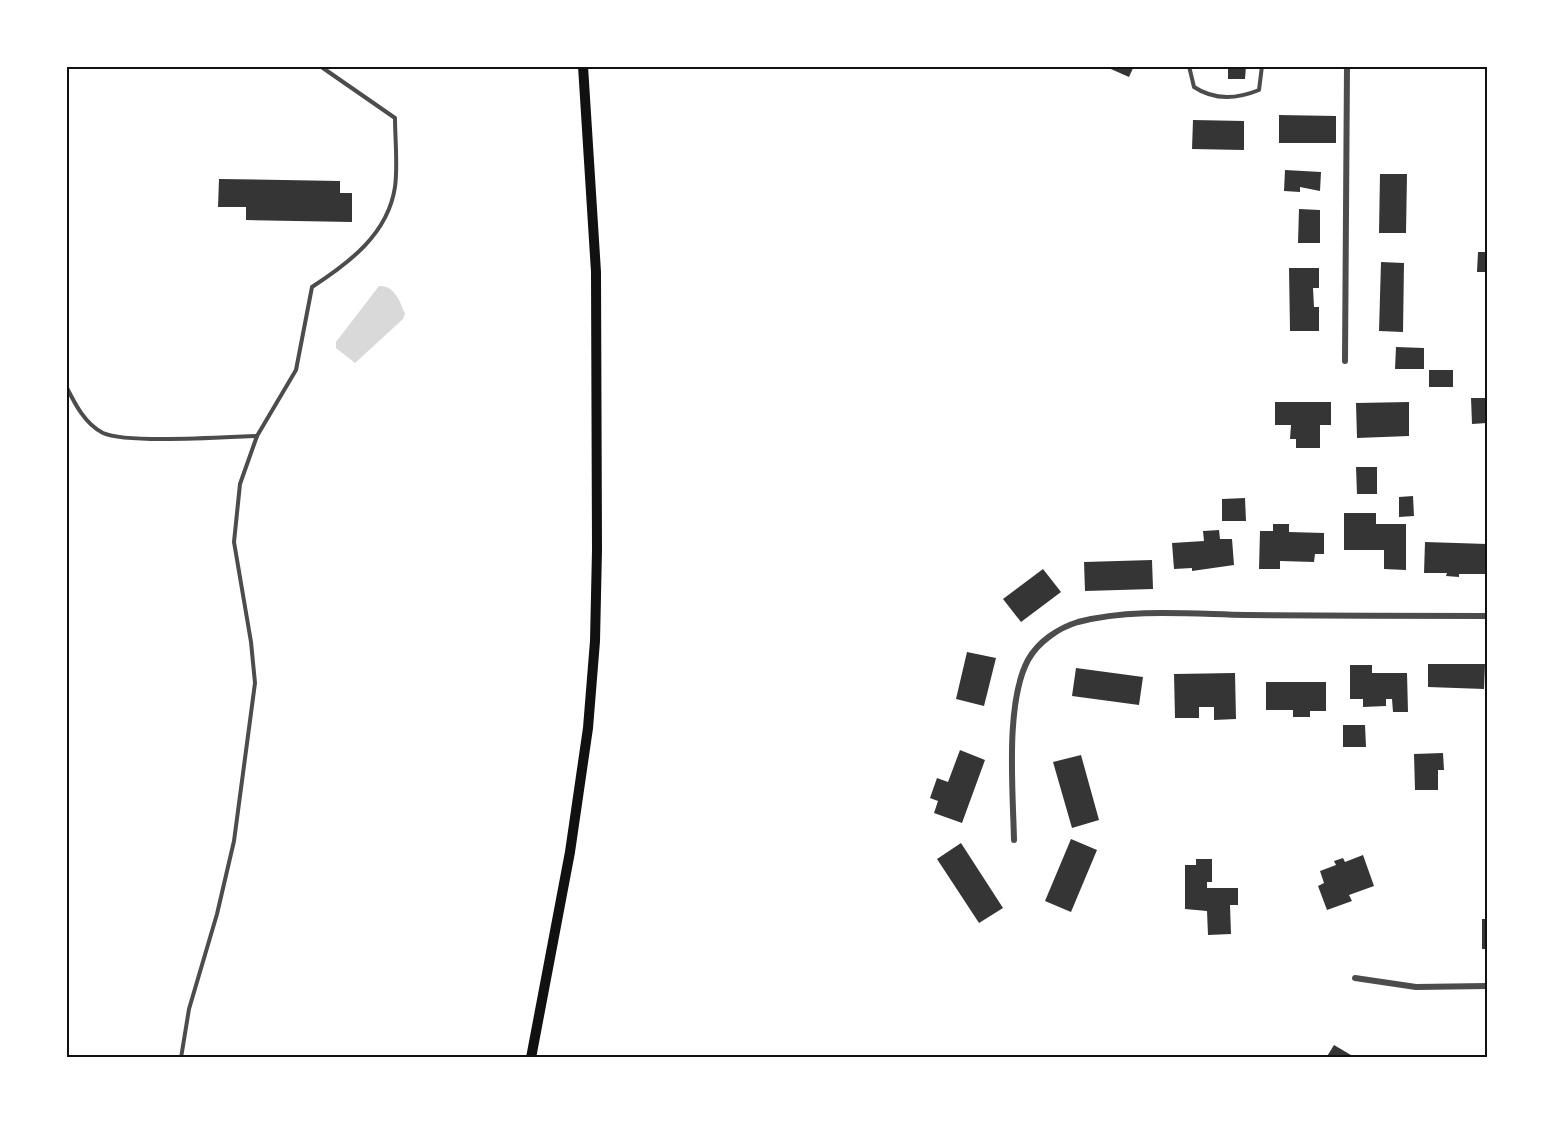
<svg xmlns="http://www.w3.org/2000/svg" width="1553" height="1124" viewBox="0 0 1553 1124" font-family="'Exo 2',sans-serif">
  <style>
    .water { fill: #d9d9d9 }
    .building { fill: #353535 }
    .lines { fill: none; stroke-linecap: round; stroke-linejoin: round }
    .service { stroke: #4c4c4c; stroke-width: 4 }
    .minor { stroke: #4c4c4c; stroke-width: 6 }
    .secondary { stroke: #111; stroke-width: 10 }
    .neatline { fill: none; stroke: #111; stroke-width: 2 }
  </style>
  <rect width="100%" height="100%" fill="#fff"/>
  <!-- water -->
  <path class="water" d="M379 286C395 285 400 302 405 314L403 319 355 363 336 348V342Z"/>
  <!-- building -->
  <g class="building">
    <polygon points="1104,66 1134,66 1129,77"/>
    <polygon points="1228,66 1246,66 1245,79 1228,79"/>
    <polygon points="1279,115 1336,116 1336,143 1279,143"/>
    <polygon points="1193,120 1244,121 1244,150 1192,149"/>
    <polygon points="1285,170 1321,172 1320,191 1300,187 1300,192 1284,191"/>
    <polygon points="1380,174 1407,174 1406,233 1379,233"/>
    <polygon points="219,179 340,181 340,193 352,193 352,222 246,220 246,207 218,207"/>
    <polygon points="1299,209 1320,210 1320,243 1298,243"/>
    <polygon points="1478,252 1487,252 1487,272 1477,272"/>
    <polygon points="1381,262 1404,263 1403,332 1379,331"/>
    <polygon points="1289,268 1319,268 1319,288 1313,288 1314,307 1319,307 1319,331 1290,331"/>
    <polygon points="1396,347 1424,348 1424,369 1395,369"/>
    <rect x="1429" y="370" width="24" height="17"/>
    <polygon points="1471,398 1487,398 1487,423 1472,424"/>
    <polygon points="1275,402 1331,402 1331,425 1320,425 1320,448 1296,448 1296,439 1290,439 1291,425 1275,425"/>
    <polygon points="1409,402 1409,436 1357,438 1356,403"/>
    <polygon points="1356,467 1377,467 1377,494 1357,494"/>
    <polygon points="1413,496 1414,516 1399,517 1399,497"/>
    <polygon points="1245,498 1246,521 1222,521 1222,499"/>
    <polygon points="1344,513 1376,513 1376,524 1406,524 1406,570 1384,569 1384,550 1344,550"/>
    <polygon points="1273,524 1289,524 1289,532 1324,533 1324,554 1315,554 1314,562 1280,561 1280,569 1259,569 1260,531 1273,531"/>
    <polygon points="1219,530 1220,539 1232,539 1234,565 1192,571 1192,568 1174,569 1172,543 1204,541 1203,531"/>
    <polygon points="1425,542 1487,544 1487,574 1459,574 1459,577 1446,576 1447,573 1424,573"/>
    <polygon points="1152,560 1153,589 1085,591 1084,562"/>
    <polygon points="1043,569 1061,592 1021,622 1003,599"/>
    <polygon points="967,652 996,658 984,706 956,699"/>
    <polygon points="1428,664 1485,664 1484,689 1428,687"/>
    <polygon points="1350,665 1372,665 1372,673 1407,673 1408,712 1393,712 1392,699 1386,699 1386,706 1363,707 1363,699 1350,699"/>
    <polygon points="1076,668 1143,677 1139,705 1072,696"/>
    <polygon points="1235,673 1236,719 1214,720 1214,707 1199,707 1199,718 1175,718 1174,674"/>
    <polygon points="1266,682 1326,682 1326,711 1310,711 1310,717 1293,717 1293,710 1266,710"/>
    <polygon points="1343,725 1365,725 1366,747 1343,747"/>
    <polygon points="960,750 985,760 962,823 934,813 938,801 930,798 937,778 948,782"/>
    <polygon points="1443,753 1444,770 1438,770 1438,790 1415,790 1414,754"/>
    <polygon points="1081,755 1099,820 1072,828 1053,762"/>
    <polygon points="1071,839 1097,850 1071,912 1045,901"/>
    <polygon points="961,843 1003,908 979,923 937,859"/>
    <polygon points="1363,855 1374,886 1349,895 1352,901 1327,910 1318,886 1324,883 1320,871 1336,865 1334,861 1343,858 1345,862"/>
    <polygon points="1196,859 1212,859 1212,882 1207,882 1207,888 1238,888 1238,905 1230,905 1231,934 1208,935 1207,911 1185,909 1185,865 1196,865"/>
    <rect x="1482" y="919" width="5" height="30"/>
    <polygon points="1334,1045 1356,1058 1326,1058"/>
  </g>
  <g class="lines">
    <!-- service -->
    <g class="service">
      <path d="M1189 66 1194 87C1215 101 1237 99 1259 90L1262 66"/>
      <path d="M66 386C75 404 85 424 103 433 127 444 226 437 257 436"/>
      <path d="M181 1058 189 1009 217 914 234 841 255 683 251 642 234 542 240 484 257 436 296 370 312 287C349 263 388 234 395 187 398 165 395 140 395 118L320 66"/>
    </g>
    <!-- minor -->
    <g class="minor">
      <polyline points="1345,361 1347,66"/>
      <path d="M1014 840C1013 791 1005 703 1028 660 1038 642 1058 628 1078 622 1131 608 1191 614 1246 615 1326 616 1407 616 1487 616"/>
      <polyline points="1355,978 1416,987 1487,986"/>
    </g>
    <!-- secondary -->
    <polyline class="secondary" points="531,1058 570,852 588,728 595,641 597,550 596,272 583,66"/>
  </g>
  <!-- border -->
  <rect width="1553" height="1124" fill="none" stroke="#ffffff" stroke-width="135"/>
  <rect x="68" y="68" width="1418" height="988" class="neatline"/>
</svg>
